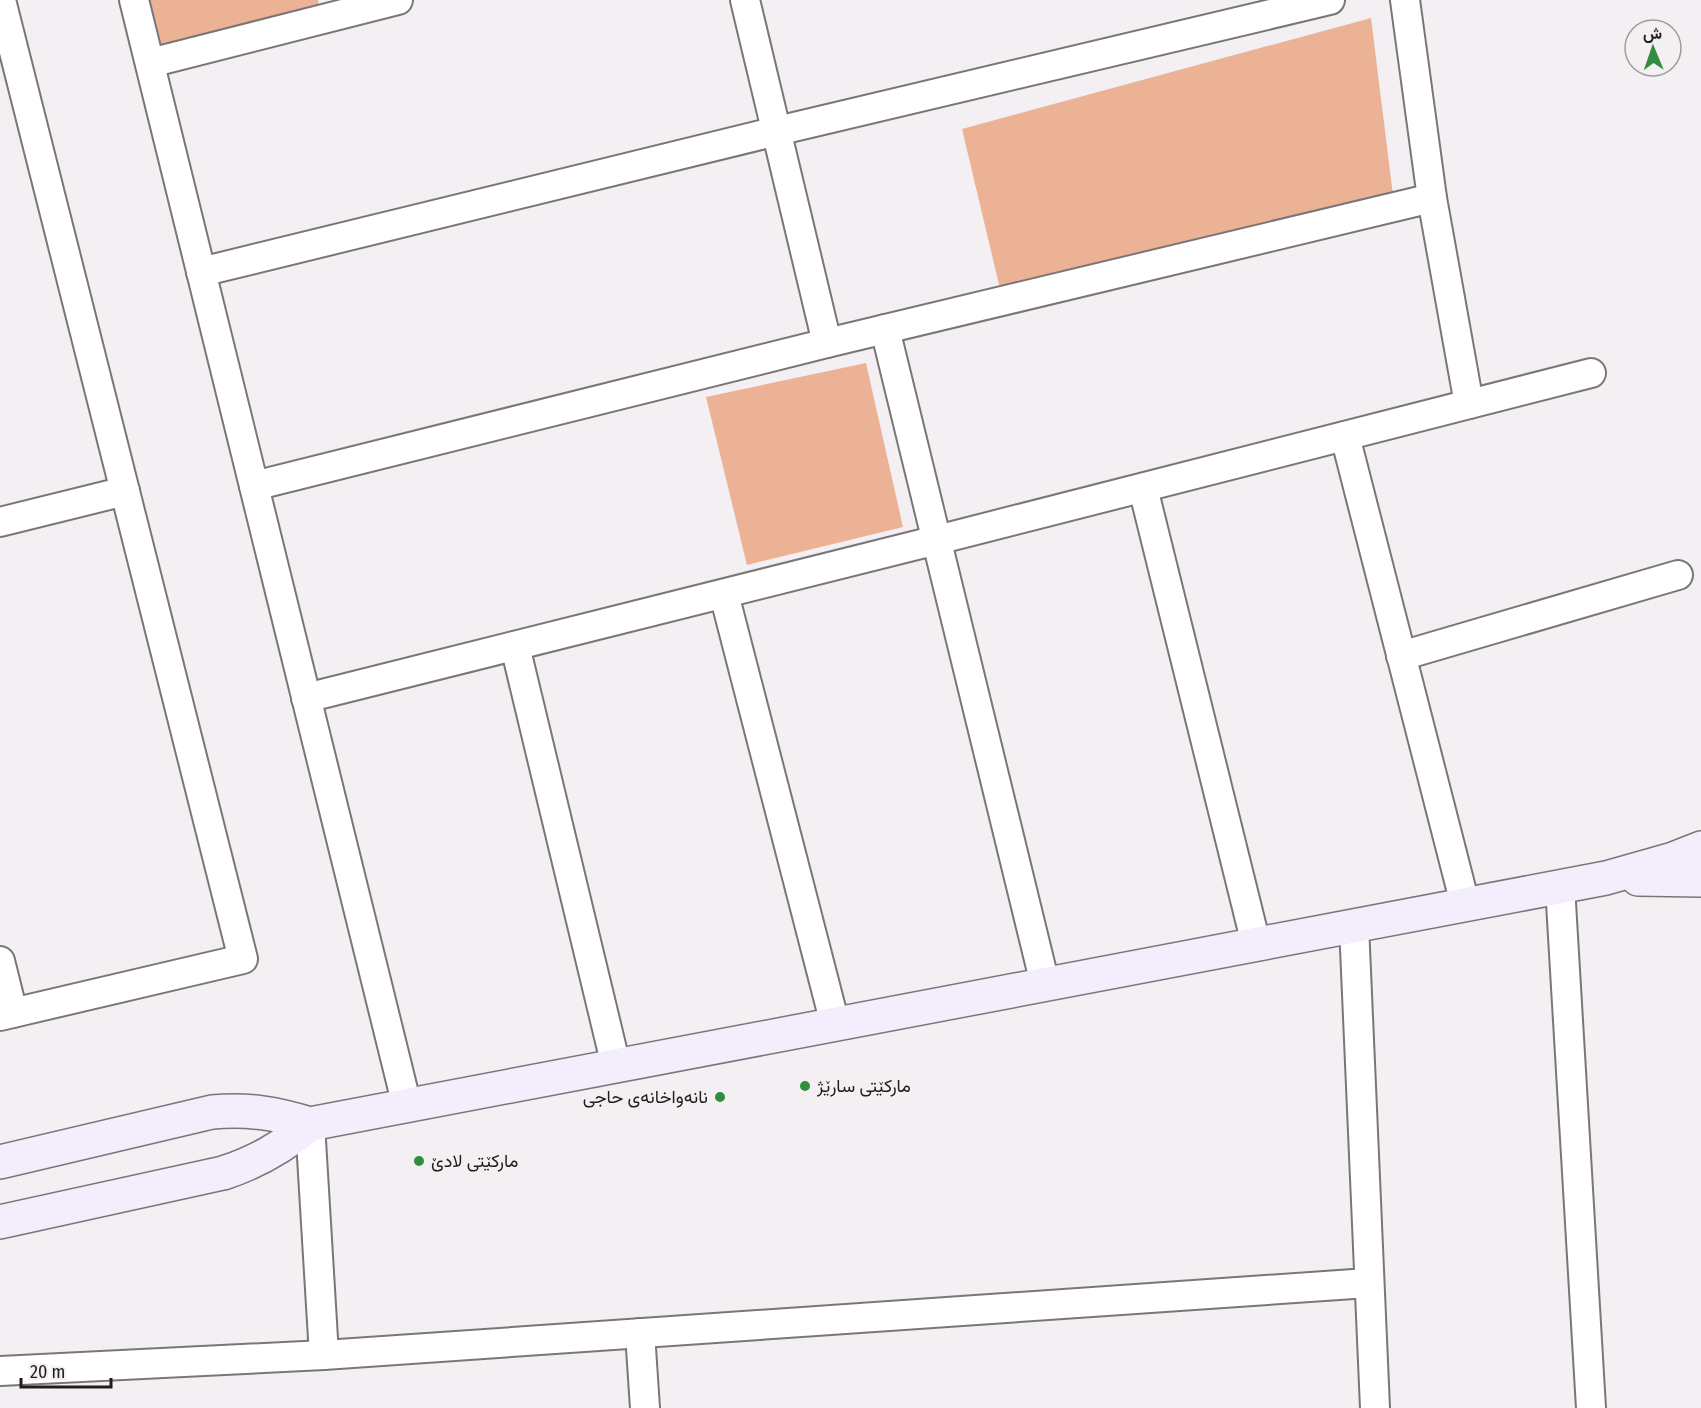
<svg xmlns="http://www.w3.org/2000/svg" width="1701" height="1408" viewBox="0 0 1701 1408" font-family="'Fira Sans Condensed',Vazirmatn,sans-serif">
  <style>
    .green { fill: #ebb296 }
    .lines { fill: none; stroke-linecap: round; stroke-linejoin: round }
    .street-casing { stroke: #7a7678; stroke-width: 32 }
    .secondary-casing { stroke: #7a7678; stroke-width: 36 }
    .street { stroke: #fff; stroke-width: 28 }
    .secondary { stroke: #f4edfc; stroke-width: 33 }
    .poi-dot { fill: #328d3e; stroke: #f4eff2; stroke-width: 2 }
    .labels { text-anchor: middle; stroke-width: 6; stroke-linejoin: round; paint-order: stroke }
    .poi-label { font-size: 18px; fill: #1e1c1d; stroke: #f4eff2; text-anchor: start }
  </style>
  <rect width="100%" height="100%" fill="#f4eff2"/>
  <!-- green -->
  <g class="green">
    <polygon points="144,0 318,0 319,6 155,46"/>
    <polygon points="1371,18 1393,195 1001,293 962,129"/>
    <polygon points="866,363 903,527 747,565 706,397"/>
  </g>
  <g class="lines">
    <defs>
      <g id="street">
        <polyline points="134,0 407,1106"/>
        <polyline points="745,0 827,343"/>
        <polyline points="1405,0 1432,198 1469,404"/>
        <polyline points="150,63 398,0"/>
        <polyline points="201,272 777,131 1330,0"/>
        <polyline points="885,329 1045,984"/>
        <polyline points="1345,436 1465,904"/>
        <polyline points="254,486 827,343 1432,198"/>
        <polyline points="1143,488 1256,944"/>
        <polyline points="0,522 125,491"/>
        <polyline points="724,594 835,1024"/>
        <polyline points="515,646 616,1066"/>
        <polyline points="1401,656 1678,575"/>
        <polyline points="306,698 937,540 1591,373"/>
        <polyline points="1560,886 1591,1408"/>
        <polyline points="1354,925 1375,1408"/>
        <polyline points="0,961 13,1013"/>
        <polyline points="0,1016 243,959 1,0"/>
        <polyline points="310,1124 324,1355"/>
        <polyline points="640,1333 645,1408"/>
        <polyline points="0,1371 324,1355 1368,1283"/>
      </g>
      <g id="secondary">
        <polyline points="1638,879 1701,880"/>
        <path d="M0 1162 212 1112C249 1109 275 1113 310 1124L1606 878 1673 859 1701 848"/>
        <path d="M0 1222 223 1173C257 1162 283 1147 310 1124"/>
      </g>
    </defs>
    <!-- street casing -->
    <use href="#street" class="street-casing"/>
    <!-- secondary casing -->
    <use href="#secondary" class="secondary-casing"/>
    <!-- street -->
    <use href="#street" class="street"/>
    <!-- secondary -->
    <use href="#secondary" class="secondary"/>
  </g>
  <!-- markers -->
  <g class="poi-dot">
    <circle cx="805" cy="1086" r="6"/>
    <circle cx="720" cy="1097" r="6"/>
    <circle cx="419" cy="1161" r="6"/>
  </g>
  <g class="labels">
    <!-- poi labels -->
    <g class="poi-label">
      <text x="817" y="1092">مارکێتی سارێژ</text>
      <text x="708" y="1103" text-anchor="end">نانەواخانەی حاجی</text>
      <text x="431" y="1167">ماركێتی لادێ</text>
    </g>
  </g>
  <!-- north arrow -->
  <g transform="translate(1653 48) rotate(358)"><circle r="28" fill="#f4eff2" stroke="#9e9b9d" stroke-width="1.5"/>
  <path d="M0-4.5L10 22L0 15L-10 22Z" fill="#328d3e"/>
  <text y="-9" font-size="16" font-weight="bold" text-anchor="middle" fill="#1e1c1d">ش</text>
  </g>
  <!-- scale -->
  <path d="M21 1378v9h90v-9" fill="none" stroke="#1e1c1d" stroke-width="3"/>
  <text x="30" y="1378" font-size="18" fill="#1e1c1d" stroke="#f4eff2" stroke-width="4.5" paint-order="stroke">20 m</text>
</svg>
